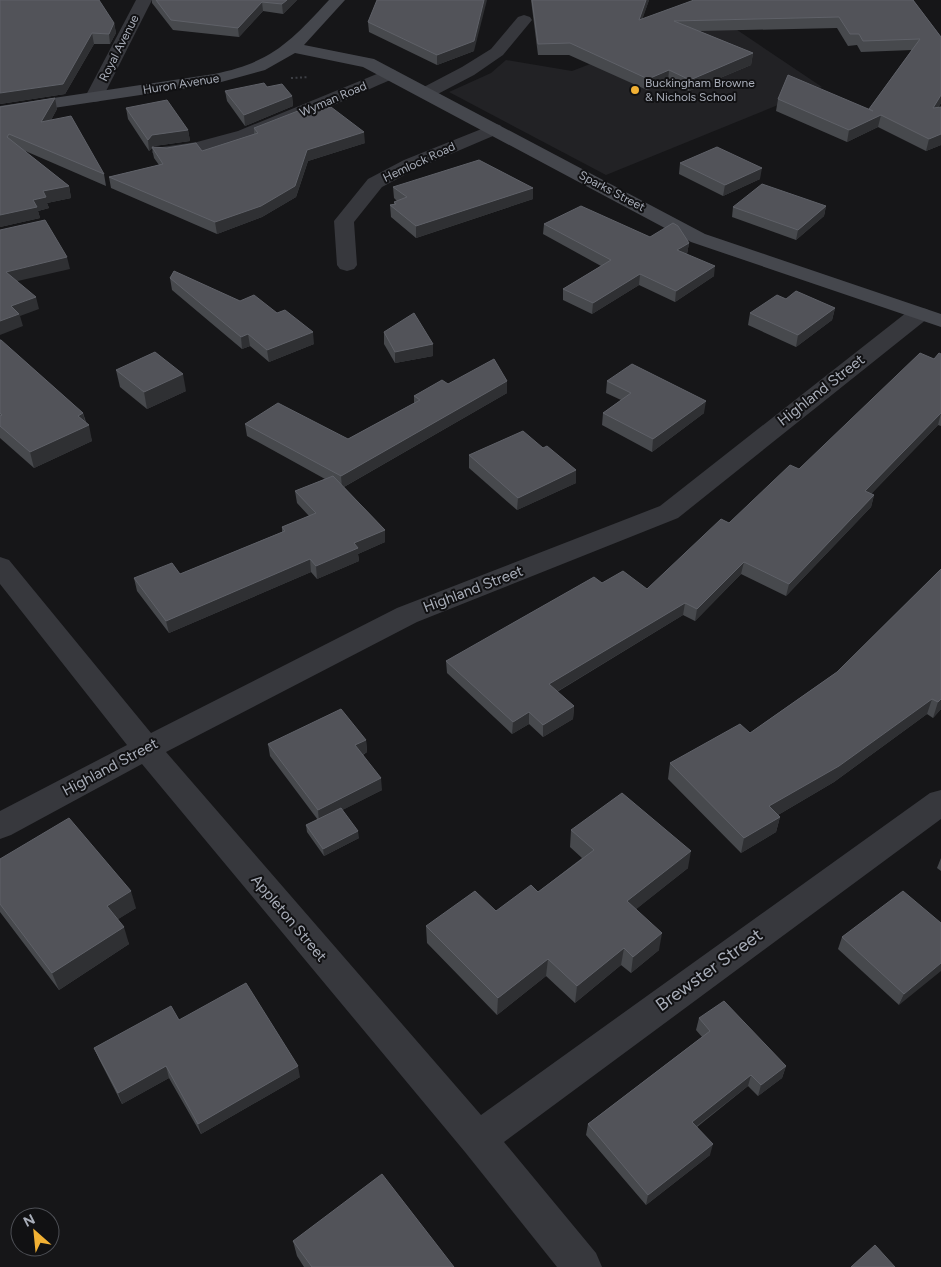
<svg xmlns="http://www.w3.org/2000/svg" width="941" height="1267" viewBox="0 0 941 1267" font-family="Figtree,sans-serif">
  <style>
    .built { fill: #222225 }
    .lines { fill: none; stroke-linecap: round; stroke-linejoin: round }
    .path { stroke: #3d3f44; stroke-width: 2; stroke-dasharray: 2 2.5; stroke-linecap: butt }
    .street { fill: #37383d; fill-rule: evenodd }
    .secondary { fill: #45474d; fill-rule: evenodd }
    .wall { fill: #47494d }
    .shaded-wall { fill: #2f3033 }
    .building { fill: #525359; stroke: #5f6168 }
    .poi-dot { fill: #f2b134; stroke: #111113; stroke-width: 2 }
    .labels { text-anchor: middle; stroke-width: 4; stroke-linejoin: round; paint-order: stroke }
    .far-street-label { font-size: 12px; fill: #a8adb8; stroke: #111113 }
    .far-poi-label { font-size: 12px; fill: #a8adb8; stroke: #111113; text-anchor: start }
    .street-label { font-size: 15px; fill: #a8adb8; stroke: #111113 }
    .near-street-label { font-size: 18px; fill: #a8adb8; stroke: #111113 }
  </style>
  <rect width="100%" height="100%" fill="#161618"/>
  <!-- built -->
  <polygon class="built" points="694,1 822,87 606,175 449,92 491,73 506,60 572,71 658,38"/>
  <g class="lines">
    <!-- path -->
    <polyline class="path" points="291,78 309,77"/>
    <!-- street -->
    <g class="street">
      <polygon points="136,0 152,0 103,97 100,101 94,102 88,101 85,97"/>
      <polygon points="524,15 530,17 532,20 503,55 474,75 432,97 426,98 420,97 417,93 420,89 462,67 491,49 518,17"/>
      <path d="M389 69 395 70 397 74 395 78C329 106 256 145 185 154 175 156 164 158 155 156L152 152 155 148 197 142 238 131Z"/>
      <polygon points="494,124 500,125 503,129 500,133 418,168 382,187 354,222 357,265 354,269 347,271 340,269 337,265 334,221 368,179 404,160"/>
      <polygon points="919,308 927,309 930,314 927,319 678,518 417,622 166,752 481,1115 930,793 941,790 941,819 504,1142 596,1253 602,1267 557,1267 465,1152 142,764 11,835 0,839 0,811 127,745 0,584 0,557 9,560 151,733 397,608 660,506 911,309"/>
    </g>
    <!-- secondary -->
    <path class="secondary" d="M329 0H345L304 45 374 59 705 234 941 314V327L691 242 363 67 295 53 265 70 214 84 0 116V106L214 74C272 62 290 42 329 0Z"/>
  </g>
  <!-- wall -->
  <g class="wall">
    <polygon points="0,0 114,23 116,33 110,44 94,44 65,94 0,104"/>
    <polygon points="152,0 297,0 283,14 263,11 239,37 173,30 152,3"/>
    <polygon points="531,0 649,0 642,19 913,0 941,37 941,103 938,108 941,107 941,145 926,151 878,127 847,142 776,111 778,99 869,109 912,50 861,52 857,45 848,46 837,28 699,31 753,53 751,65 689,91 668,82 647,90 569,55 538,55"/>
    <polygon points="368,22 474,51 437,65 369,32"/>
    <polygon points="225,91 292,96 293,106 245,126 227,101"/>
    <polygon points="55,98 57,109 51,120 104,174 106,186 23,150 69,186 71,198 47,203 49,208 38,211 40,218 0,227 0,107"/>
    <polygon points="126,108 188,130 190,141 154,146 153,147 202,151 254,134 254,128 307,114 365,143 308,161 296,197 262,217 217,234 111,188 109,177 159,165 154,158 152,148 149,151 128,119"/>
    <polygon points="680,163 760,179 723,196 679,174"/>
    <polygon points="393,187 533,188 533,199 416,238 391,217 390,205 394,204 394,202 397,201 394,198"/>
    <polygon points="826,206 824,216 796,240 732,217 733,207"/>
    <polygon points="544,224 650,237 689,243 687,254 714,276 675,302 639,285 592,314 563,300 563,289 601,266 543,234"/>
    <polygon points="170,278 314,344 269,362 250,346 242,349 172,290"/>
    <polygon points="786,299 835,308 832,320 796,347 748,325 750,313"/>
    <polygon points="384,332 433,344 433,356 395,363 384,344"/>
    <polygon points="0,340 83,413 86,422 92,441 34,468 0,438"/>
    <polygon points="941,354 941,426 938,425 871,494 874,495 871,507 786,596 741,574 695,621 683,615 557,692 574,706 573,719 543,737 529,724 512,734 447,673 446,661 602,583 647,589 729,523 799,469"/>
    <polygon points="116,370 186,391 147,409 120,387"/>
    <polygon points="607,381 704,413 652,452 602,425 603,413 621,400 606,393"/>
    <polygon points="448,384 507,393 344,487 385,530 385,542 358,554 359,561 317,579 311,572 169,633 137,591 134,578 180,574 282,532 282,527 309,516 297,503 295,491 325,479 247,436 245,424 348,439 414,403 414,396"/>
    <polygon points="543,448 576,470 576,483 517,510 469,468 469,455"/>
    <polygon points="941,569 941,709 933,718 927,714 834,782 778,815 780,817 776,832 741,853 668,779 670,763 750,733 837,672"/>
    <polygon points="366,740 367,752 363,755 382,790 342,810 359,838 324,856 307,832 306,825 318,820 270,756 268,744"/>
    <polygon points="571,830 688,868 636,909 659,950 631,973 621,965 575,1003 546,976 497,1015 427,943 426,926 496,911 538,892 582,858 570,847"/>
    <polygon points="941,858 941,871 937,868"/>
    <polygon points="0,859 136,908 118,919 129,944 59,990 0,912"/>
    <polygon points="941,923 899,1005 838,949 842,937"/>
    <polygon points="699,1018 786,1066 782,1078 758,1096 748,1086 697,1127 710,1155 646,1205 586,1135 588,1124 702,1037 696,1030"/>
    <polygon points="179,1020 300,1077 201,1134 169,1078 122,1104 99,1059 94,1048"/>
    <polygon points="293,1241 454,1267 304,1267 297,1256"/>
  </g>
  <!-- shaded-wall -->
  <g class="shaded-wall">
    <polygon points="287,0 297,0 283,14 282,4"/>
    <polygon points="484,0 487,0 474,51 437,65 437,55"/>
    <polygon points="646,0 649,0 638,32 639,20"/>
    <polygon points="262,2 263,11 239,37 238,28"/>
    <polygon points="114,23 116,33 110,44 109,34"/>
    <polygon points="92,33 94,44 65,94 0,104 0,93"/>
    <polygon points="753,53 751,65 689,91 690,80"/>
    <polygon points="669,70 668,82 647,90 648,79"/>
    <polygon points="941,95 941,103 930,120 933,108"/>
    <polygon points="292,96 293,106 245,126 244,115"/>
    <polygon points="55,98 57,109 44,133 41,122"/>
    <polygon points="881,115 878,127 847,142 849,130"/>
    <polygon points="188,130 190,141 154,146 149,151 148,140 152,135"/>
    <polygon points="364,132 365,143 308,161 296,197 262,217 217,234 215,222 307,150"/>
    <polygon points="941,134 941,145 926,151 929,139"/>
    <polygon points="762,168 760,179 723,196 725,185"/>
    <polygon points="69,186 71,198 47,203 49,208 38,211 40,218 0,227 0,215 33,200 43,191"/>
    <polygon points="533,188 533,199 416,238 416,226"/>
    <polygon points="826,206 824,216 796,240 798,230"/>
    <polygon points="689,243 687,254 676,261 677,250"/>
    <polygon points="67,257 70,269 9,283 6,272"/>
    <polygon points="715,266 714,276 675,302 676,291"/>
    <polygon points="640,274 639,285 592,314 593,303"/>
    <polygon points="36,297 39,309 20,316 23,326 0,335 0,321 11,306"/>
    <polygon points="835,308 832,320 796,347 798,335"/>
    <polygon points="313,332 314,344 269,362 267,350"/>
    <polygon points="248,334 250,346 242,349 241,337"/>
    <polygon points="433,344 433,356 395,363 395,352"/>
    <polygon points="183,374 186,391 147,409 144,392"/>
    <polygon points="507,381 507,393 342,488 341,476"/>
    <polygon points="706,401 704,413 652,452 653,439"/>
    <polygon points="83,413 86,426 89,425 92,441 34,468 30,452 78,416"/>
    <polygon points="941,413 938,425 862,503 865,491"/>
    <polygon points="576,470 576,483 517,510 518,498"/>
    <polygon points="874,495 871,507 786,596 789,584"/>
    <polygon points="385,530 385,542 358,554 359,561 317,579 316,566 354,543"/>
    <polygon points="310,559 311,572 169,633 166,621"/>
    <polygon points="744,562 741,574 695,621 697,609"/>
    <polygon points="685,603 683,615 548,697 549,684"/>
    <polygon points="932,699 927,714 834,782 766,822 769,806"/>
    <polygon points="941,699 941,709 933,718 938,702"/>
    <polygon points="574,706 573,719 543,737 543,725"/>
    <polygon points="529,712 529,724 512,734 513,722"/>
    <polygon points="366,740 367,752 356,758 355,745"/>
    <polygon points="381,778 382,790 319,822 318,810"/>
    <polygon points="780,817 776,832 741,853 744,838"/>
    <polygon points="358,831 359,838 324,856 323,849"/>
    <polygon points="691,851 688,868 625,918 627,901"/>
    <polygon points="131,891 136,908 112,923 107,906"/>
    <polygon points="124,927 129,944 59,990 52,973"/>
    <polygon points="662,933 659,950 631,973 633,957"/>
    <polygon points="624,948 621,965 575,1003 577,986"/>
    <polygon points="548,959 546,976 497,1015 498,998"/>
    <polygon points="941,963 941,971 899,1005 904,994"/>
    <polygon points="166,1066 169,1078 122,1104 118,1093"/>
    <polygon points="298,1066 300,1077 201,1134 198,1124"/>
    <polygon points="786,1066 782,1078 758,1096 761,1085"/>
    <polygon points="751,1075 748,1086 689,1132 692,1122"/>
    <polygon points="713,1144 710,1155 646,1205 648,1195"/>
  </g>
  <!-- building -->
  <g class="building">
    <polygon points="0,0 99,0 114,23 109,34 92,33 63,84 0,93"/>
    <polygon points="156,0 287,0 282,4 262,2 238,28 171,20"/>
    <polygon points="377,0 484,0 474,41 437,55 368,22"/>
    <polygon points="532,0 646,0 639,20 694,0 913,0 941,37 941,95 933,108 941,107 941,134 929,139 881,115 849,130 778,99 788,75 873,111 869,109 920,39 863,41 859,34 850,34 839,17 674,21 753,53 690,80 669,70 648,79 570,43 538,44"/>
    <polygon points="264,83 267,87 282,84 292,96 244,115 225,91"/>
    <polygon points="55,98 41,122 71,116 104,174 9,134 7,137 69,186 43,191 46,197 33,200 37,207 0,215 0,107"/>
    <polygon points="167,100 188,130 152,135 148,140 126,108"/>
    <polygon points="331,107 364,132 307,150 295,186 261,206 215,222 109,177 163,164 152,147 167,148 196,143 202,151 258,133 254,128 303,109 307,114"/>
    <polygon points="717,147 762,168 725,185 680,163"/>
    <polygon points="479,160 533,188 416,226 390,205 396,204 394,202 407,197 393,187"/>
    <polygon points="762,184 826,206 798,230 733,207"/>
    <polygon points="581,206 650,237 673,223 678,226 689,243 677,250 715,266 676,291 640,274 593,303 563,289 611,260 544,224"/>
    <polygon points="45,220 67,257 6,272 36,297 11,306 19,314 0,321 0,230"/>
    <polygon points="174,271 240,301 254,295 277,313 285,310 313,332 267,350 248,334 241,337 170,278"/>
    <polygon points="796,291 835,308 798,335 750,313 777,295 786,299"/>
    <polygon points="414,313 433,344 395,352 384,332"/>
    <polygon points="0,340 1,340 83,413 78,416 89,425 30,452 0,426 0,416 2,415 0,413"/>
    <polygon points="155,352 183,374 144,392 116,370"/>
    <polygon points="920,353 934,359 939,353 941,354 941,413 865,491 874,495 789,584 744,562 697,609 685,603 549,684 574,706 543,725 529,712 513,722 446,661 594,577 602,583 623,571 647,589 721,519 729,523 790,465 799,469"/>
    <polygon points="494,359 507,381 341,476 245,424 278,403 348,439 420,400 414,396 442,380 448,384"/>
    <polygon points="632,364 706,401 653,439 603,413 631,393 607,381"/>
    <polygon points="523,431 543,448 547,446 576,470 518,498 469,455"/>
    <polygon points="333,476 385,530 354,543 358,548 316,566 310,559 166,621 134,578 172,563 180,574 285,531 282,527 316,513 295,491"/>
    <polygon points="941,569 941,699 938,702 932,699 839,766 769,806 780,817 744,838 670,763 740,724 750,733 837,672"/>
    <polygon points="341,709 366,740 355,745 381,778 318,810 268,744"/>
    <polygon points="622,793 691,851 627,901 662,933 633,957 624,948 577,986 548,959 498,998 426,926 475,891 496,911 531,885 538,892 594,850 571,830"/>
    <polygon points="341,808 358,831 323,849 306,825"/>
    <polygon points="69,818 131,891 107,906 124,927 52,973 0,904 0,859"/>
    <polygon points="903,891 941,923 941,963 904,994 842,937"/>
    <polygon points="246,983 298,1066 198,1124 166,1066 118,1093 94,1048 171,1006 179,1020"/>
    <polygon points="724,1001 786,1066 761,1085 751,1075 692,1122 713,1144 648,1195 588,1124 710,1031 699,1018"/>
    <polygon points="382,1174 454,1267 312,1267 293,1241"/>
    <polygon points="875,1245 895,1267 851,1267"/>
  </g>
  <!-- markers -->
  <circle class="poi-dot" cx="635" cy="90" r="5"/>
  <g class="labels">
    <!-- far-street labels -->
    <g class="far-street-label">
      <text transform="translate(119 48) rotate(-63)" y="4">Royal Avenue</text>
      <text transform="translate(181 84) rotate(-9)" y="4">Huron Avenue</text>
      <text transform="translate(333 99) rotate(-23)" y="4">Wyman Road</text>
      <text transform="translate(419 162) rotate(-25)" y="4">Hemlock Road</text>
      <text transform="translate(612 191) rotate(28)" y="4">Sparks Street</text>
    </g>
    <!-- far-poi labels -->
    <g class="far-poi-label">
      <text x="645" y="87">Buckingham Browne<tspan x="645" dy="14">&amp; Nichols School</tspan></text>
    </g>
    <!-- street labels -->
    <g class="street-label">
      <text transform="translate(821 390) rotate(-38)" y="5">Highland Street</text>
      <text transform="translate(473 589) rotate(-21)" y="5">Highland Street</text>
      <text transform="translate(110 767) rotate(-28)" y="5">Highland Street</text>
      <text transform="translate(289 918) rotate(50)" y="5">Appleton Street</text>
    </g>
    <!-- near-street labels -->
    <g class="near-street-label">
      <text transform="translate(709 970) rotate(-36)" y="6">Brewster Street</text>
    </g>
  </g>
  <!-- north arrow -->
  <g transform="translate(35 1232) rotate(333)"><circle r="24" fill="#111113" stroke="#4d4f55"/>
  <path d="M0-4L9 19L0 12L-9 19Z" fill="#f2b134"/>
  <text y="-8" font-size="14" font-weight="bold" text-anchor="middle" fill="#a8adb8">N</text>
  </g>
</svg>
